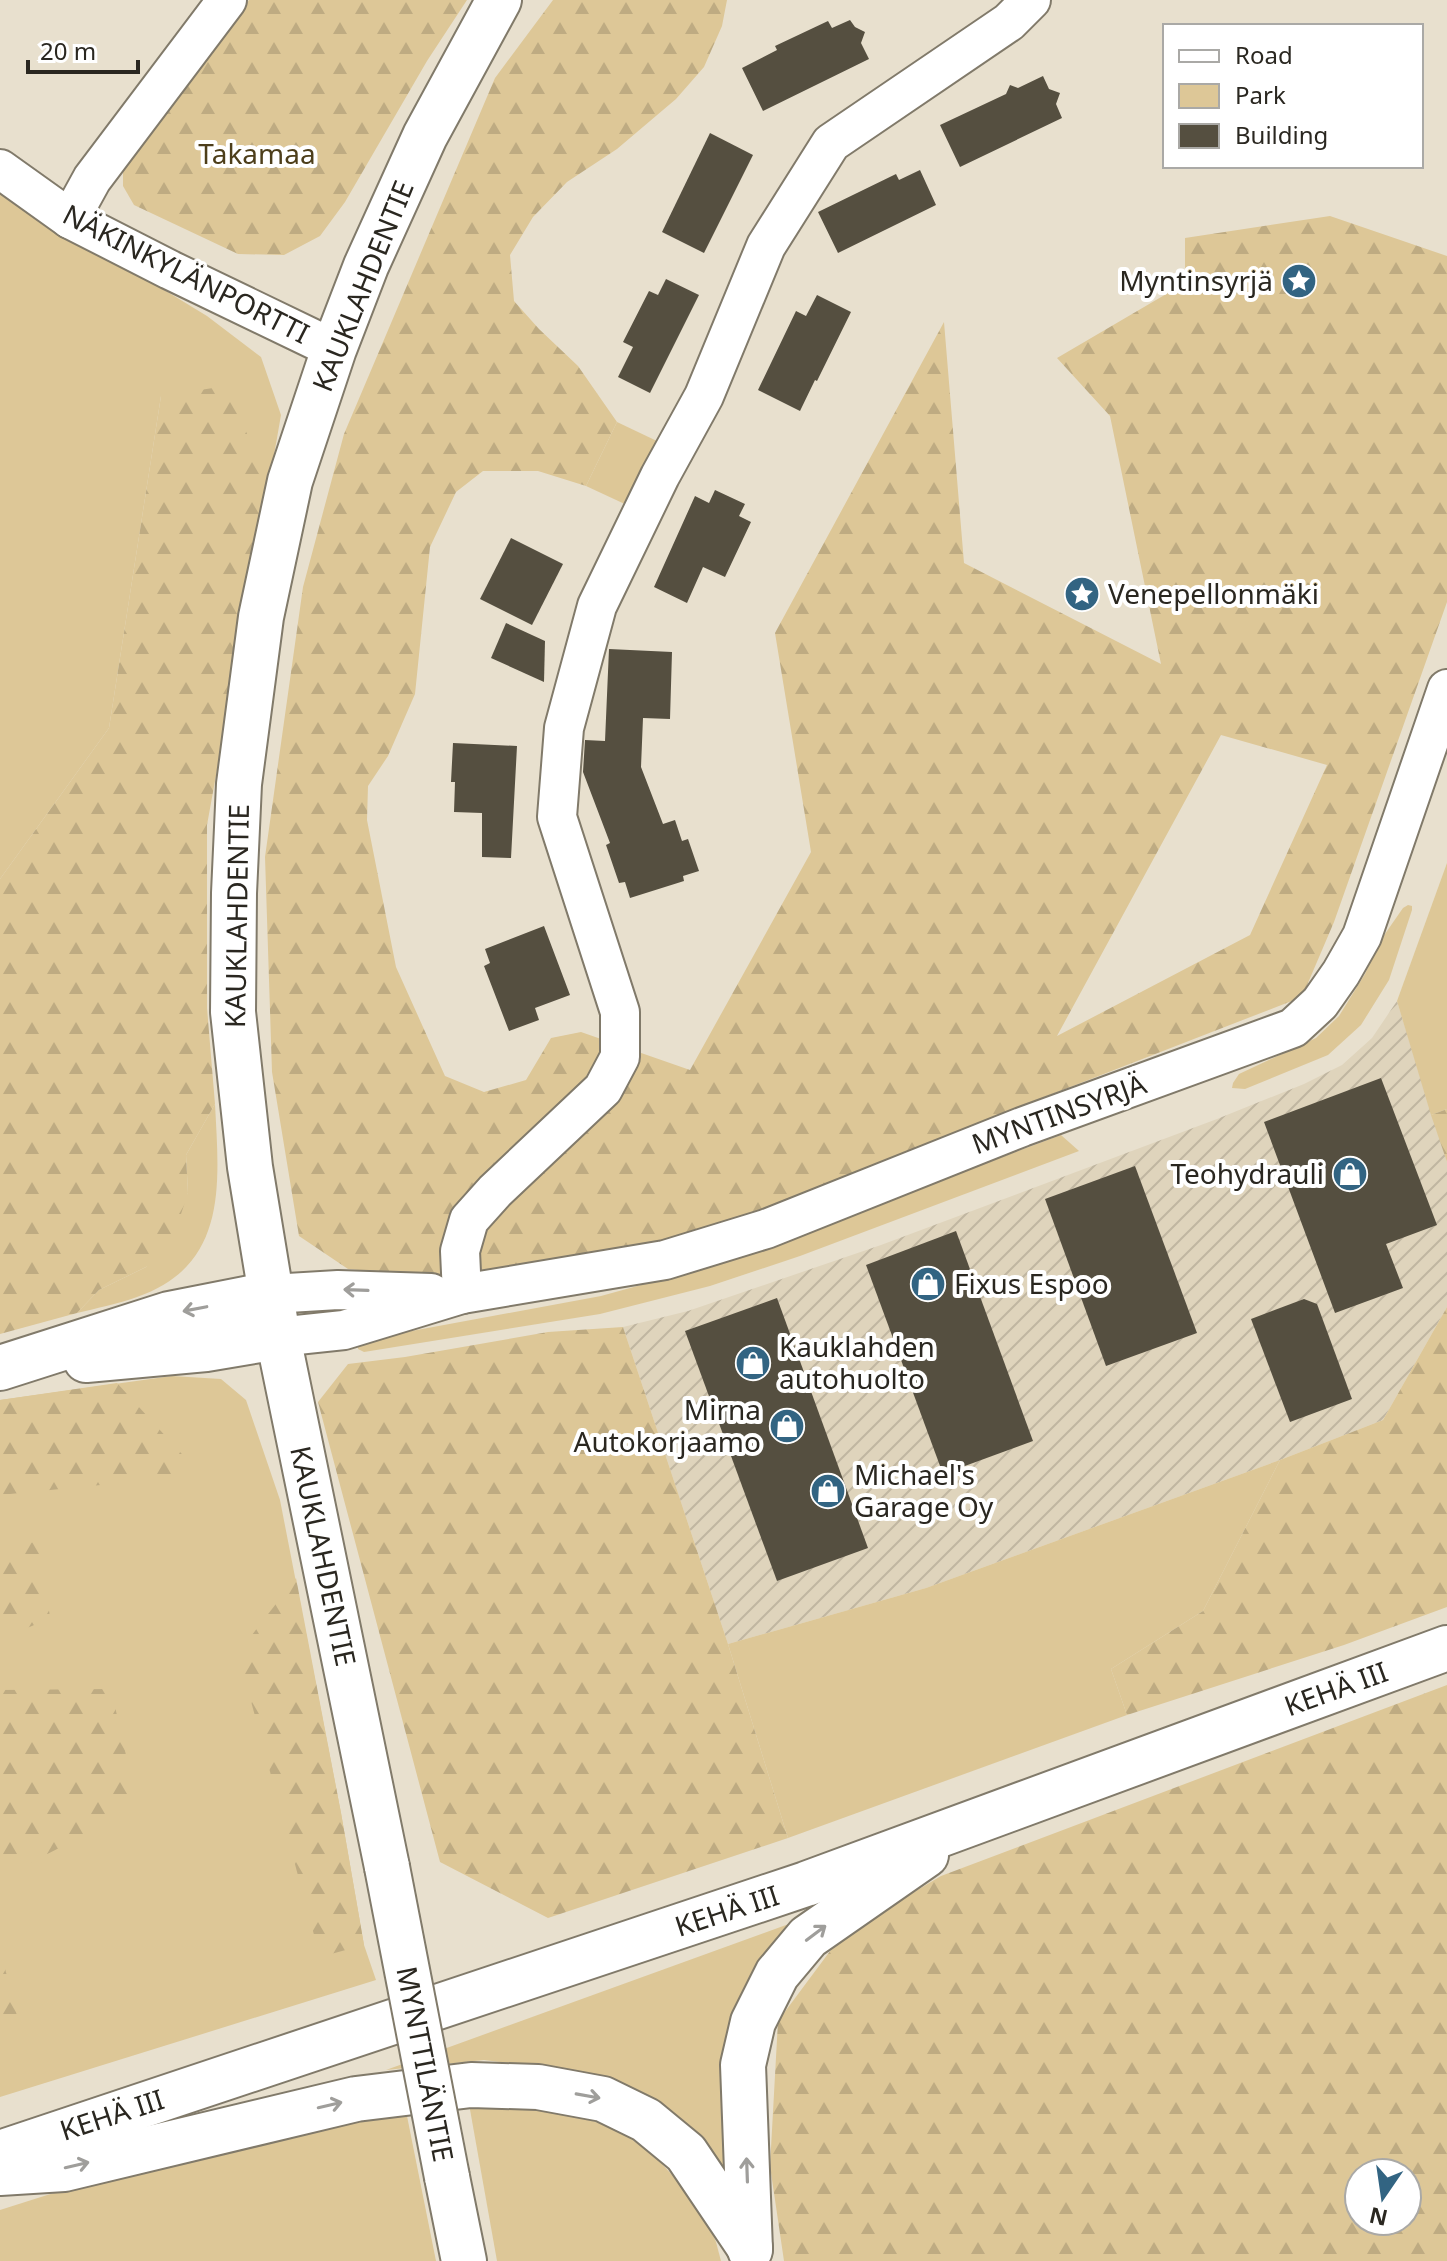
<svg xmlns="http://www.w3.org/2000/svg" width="1447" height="2261" viewBox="0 0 1447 2261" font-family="'Noto Sans',sans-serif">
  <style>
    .industrial { fill: url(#industrial-furrows) }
    .green { fill: #ddc797 }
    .forest { fill: url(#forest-firs); fill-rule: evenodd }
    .building { fill: #554f40 }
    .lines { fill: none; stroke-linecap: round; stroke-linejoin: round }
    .street-casing { stroke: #817a6a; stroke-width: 42 }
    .secondary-casing { stroke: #817a6a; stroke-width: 48 }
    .highway-casing { stroke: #817a6a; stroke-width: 48 }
    .street { stroke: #fff; stroke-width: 38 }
    .secondary { stroke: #fff; stroke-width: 44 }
    .highway { stroke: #fff; stroke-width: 44 }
    .secondary-bridge-casing { stroke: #817a6a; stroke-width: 48; stroke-linecap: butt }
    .secondary-bridge { stroke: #fff; stroke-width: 44 }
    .oneway { stroke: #9f9e9b }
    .labels { text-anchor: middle; stroke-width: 8; stroke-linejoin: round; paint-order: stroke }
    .park-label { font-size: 28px; fill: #4d3e1a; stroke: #fff }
    .street-label { font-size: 28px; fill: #2a2720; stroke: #fff }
    .poi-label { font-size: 28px; fill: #2a2720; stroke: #fff; text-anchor: start }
  </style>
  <defs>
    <pattern id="industrial-furrows" width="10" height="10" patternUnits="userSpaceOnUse" patternTransform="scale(2)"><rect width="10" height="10" fill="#dfd4bc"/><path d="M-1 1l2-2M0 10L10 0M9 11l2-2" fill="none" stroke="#c0b6a1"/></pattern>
    <pattern id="forest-firs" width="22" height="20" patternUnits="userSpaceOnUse" patternTransform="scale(2)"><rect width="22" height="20" fill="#ddc797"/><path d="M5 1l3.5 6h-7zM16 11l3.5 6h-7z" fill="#beab82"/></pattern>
  </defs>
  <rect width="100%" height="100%" fill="#e8e0ce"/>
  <!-- industrial -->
  <polygon class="industrial" points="1397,1001 1447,1162 1447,1307 1383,1420 1280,1460 926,1588 728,1644 623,1327 688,1311 881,1245 1217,1119 1304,1084 1342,1065 1372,1038"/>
  <!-- green -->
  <g class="green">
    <polygon points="0,190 207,316 261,357 281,415 269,484 161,396 109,728 0,879"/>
    <polygon points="617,422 659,442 629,506 586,486"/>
    <polygon points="1447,863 1447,1109 1431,1115 1397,1001"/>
    <polygon points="1408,905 1412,906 1412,910 1389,980 1361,1025 1328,1055 1245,1089 1232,1088 1233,1083 1239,1074 1316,1038 1339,1016 1365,974 1378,944 1403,908"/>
    <path d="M215 1104C219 1183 229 1265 137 1297 118 1304 97 1308 77 1313L99 1290 146 1267 188 1193 186 1155Z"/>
    <polygon points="1061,1135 1079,1151 800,1256 710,1286 600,1314 364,1352 358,1349 358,1345 363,1340 601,1296 710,1266"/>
    <polygon points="172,1376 221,1379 246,1400 280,1500 341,1813 364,1945 376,1980 0,2097 0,1400"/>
    <polygon points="1280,1460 1203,1611 1111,1669 1127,1715 788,1838 728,1644 926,1588"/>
    <polygon points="797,1921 733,2184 547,2068 484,2060 386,2070"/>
    <polygon points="469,2104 533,2104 581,2116 621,2132 654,2155 702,2208 716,2242 721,2261 497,2261"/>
    <polygon points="406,2111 436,2261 0,2261 0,2210 85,2183 267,2136"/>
  </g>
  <!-- forest -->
  <g class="forest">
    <polygon points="249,0 467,0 427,61 345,202 320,236 284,255 238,254 134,205 123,186 123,167"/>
    <path d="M553 0H727L722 26 704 67 676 99 617 149 567 182 533 217 510 255 514 301 539 329 578 366 617 422 586 486 538 471H483L456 492 430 547 415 694 388 756 368 786 367 820 396 967 445 1076 484 1092 526 1080 551 1038 581 1032 690 1070 811 852 775 633 944 322 964 563 1161 664 1110 416 1057 358 1185 283V238L1330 216 1447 256V602L1334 922 1302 997 1024 1105 774 1208 582 1263 419 1276 348 1269 299 1236 272 1072 265 857 303 587 344 434 495 78ZM1221 735 1327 765 1250 935 1057 1036Z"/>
    <polygon points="226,386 269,484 207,825 207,1008 215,1104 186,1155 188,1193 174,1235 146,1267 99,1290 77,1313 0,1334 0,879 109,728 161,396"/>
    <polygon points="1447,1109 1447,1162 1431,1115"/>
    <polygon points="1447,1307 1447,1607 1344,1645 1127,1715 1111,1669 1203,1611 1280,1460 1383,1420"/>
    <polygon points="623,1327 728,1644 788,1838 548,1918 440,1862 318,1402 348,1364 405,1357 548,1332"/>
    <polygon points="117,1383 201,1475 0,1495 0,1400"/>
    <polygon points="40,1541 50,1618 0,1640 0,1548"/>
    <polygon points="296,1578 341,1813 364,1945 320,1957 238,1653"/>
    <path d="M1447 1685V2261H784L770 2166 778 2021 842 1935 941 1876ZM1359 2173H1407V2221H1359Z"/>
    <polygon points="111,1689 138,1808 0,1878 0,1690"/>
    <polygon points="0,1949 19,2023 0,2012"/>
  </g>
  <!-- building -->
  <g class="building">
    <polygon points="850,20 855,27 865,32 861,43 869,59 763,111 742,68 777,50 775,46 828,21 832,28"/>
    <polygon points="1043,76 1049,89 1060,93 1056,104 1062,118 960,167 940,125 1006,94 1010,85 1018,88"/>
    <polygon points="710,133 753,155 704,253 662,232"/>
    <polygon points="920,170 936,205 838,253 818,212 896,174 899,180"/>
    <polygon points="666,279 699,295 650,393 618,377 633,347 623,342 649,291 658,295"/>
    <polygon points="817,295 851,312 817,381 815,380 800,411 758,390 796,311 806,316"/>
    <polygon points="715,490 745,504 739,516 751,522 725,577 703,567 687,603 654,587 695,496 709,503"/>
    <polygon points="511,538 563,564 532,625 480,599"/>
    <polygon points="506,623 545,641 544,682 491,658"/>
    <polygon points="609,649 672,652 670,719 643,718 641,767 663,824 675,820 682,841 688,839 699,871 683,876 684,881 630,898 625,882 619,883 606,845 610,843 583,772 585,740 605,741"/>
    <polygon points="453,743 517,746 511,858 482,857 482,813 454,812 455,782 451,782"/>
    <polygon points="544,926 570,995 535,1008 539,1020 509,1031 484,966 490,963 485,949"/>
    <polygon points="1381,1078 1437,1225 1386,1244 1403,1288 1335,1313 1264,1122"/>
    <polygon points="1135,1166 1197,1333 1106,1366 1045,1199"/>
    <polygon points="956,1231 1033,1441 943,1474 866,1265"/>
    <polygon points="777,1298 868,1548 777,1581 685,1331"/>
    <polygon points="1304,1299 1317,1304 1352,1399 1290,1422 1251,1319"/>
  </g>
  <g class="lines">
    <defs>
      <g id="street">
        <polyline points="0,169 70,219 170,270 334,349"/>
        <polyline points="70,219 92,179 227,0"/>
        <polyline points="271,1294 338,1290 431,1293"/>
        <polyline points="462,1294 460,1251 469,1220 495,1191 603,1089 620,1057 620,1012 557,817 564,728 597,606 660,476 704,396 766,246 831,143 1009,22 1031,0"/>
        <polyline points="278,1337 344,1330 462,1294 665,1260 766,1229 1022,1127 1293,1028 1320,1003 1341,973 1362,936 1447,689"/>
      </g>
      <g id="secondary">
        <polyline points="387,1867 278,1337 250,1167 233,1012 234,893 239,784 261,617 290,481 334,349 366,266 425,136 499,0"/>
        <polyline points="447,2177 464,2261"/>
      </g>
      <g id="highway">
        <polyline points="86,1360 206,1349 278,1337"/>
        <polyline points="0,1368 169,1314 271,1294"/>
        <polyline points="0,2153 806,1884 1447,1648"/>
        <polyline points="0,2173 64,2169 356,2099 471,2085 538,2087 603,2099 646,2120 686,2153 750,2248"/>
        <polyline points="750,2250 743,2065 753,2022 777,1974 808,1937 926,1855"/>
      </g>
    </defs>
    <!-- street casing -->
    <use href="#street" class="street-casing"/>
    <!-- secondary casing -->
    <use href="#secondary" class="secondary-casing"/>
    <!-- highway casing -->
    <use href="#highway" class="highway-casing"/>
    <!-- street -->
    <use href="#street" class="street"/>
    <!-- secondary -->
    <use href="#secondary" class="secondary"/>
    <!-- highway -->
    <use href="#highway" class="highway"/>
    <defs>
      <polyline id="secondary-bridge" points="387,1867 447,2177"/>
    </defs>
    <!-- secondary-bridge casing -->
    <use href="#secondary-bridge" class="secondary-bridge-casing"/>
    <!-- secondary-bridge -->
    <use href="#secondary-bridge" class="secondary-bridge"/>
  </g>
  <!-- one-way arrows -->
  <defs><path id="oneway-shaft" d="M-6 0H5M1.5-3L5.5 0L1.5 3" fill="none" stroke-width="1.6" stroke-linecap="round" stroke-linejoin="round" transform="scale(2)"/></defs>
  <g class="oneway">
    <use href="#oneway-shaft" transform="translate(356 1290) rotate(-178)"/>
    <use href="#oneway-shaft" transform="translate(195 1309) rotate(169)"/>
    <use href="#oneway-shaft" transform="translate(816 1933) rotate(-37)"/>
    <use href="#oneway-shaft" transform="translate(588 2096) rotate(10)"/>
    <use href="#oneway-shaft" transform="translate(330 2105) rotate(-13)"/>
    <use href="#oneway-shaft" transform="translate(77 2165) rotate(-13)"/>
    <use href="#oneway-shaft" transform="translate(747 2170) rotate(-92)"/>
  </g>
  <!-- icons -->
  <defs>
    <symbol id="sight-disc" viewBox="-11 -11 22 22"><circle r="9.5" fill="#326482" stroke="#fff"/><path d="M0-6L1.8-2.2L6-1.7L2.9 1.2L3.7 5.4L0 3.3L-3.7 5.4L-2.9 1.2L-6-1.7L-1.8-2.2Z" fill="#fff"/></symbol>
    <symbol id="shop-disc" viewBox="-11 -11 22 22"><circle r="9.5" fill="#326482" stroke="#fff"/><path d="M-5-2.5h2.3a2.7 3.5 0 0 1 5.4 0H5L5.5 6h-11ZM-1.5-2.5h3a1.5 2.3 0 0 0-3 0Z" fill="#fff"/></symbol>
  </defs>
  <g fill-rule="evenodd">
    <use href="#sight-disc" x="1279" y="261" width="40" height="40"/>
    <use href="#sight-disc" x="1062" y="574" width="40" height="40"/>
    <use href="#shop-disc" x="1330" y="1154" width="40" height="40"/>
    <use href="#shop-disc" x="908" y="1264" width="40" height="40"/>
    <use href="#shop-disc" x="733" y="1343" width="40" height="40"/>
    <use href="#shop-disc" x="767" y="1406" width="40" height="40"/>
    <use href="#shop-disc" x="808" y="1471" width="40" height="40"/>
  </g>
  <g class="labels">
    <!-- park labels -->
    <g class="park-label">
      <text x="257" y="164">Takamaa</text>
    </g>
    <!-- street labels -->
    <g class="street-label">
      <text transform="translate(186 274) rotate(27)" y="10">NÄKINKYLÄNPORTTI</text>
      <text transform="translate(363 286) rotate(-68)" y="10">KAUKLAHDENTIE</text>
      <text transform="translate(237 916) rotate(-89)" y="10">KAUKLAHDENTIE</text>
      <text transform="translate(1059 1114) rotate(-20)" y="10">MYNTINSYRJÄ</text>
      <text transform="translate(323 1556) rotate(78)" y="10">KAUKLAHDENTIE</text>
      <text transform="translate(1336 1689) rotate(-20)" y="10">KEHÄ III</text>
      <text transform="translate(727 1911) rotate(-18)" y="10">KEHÄ III</text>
      <text transform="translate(425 2064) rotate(79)" y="10">MYNTTILÄNTIE</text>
      <text transform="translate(112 2115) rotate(-18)" y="10">KEHÄ III</text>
    </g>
    <!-- poi labels -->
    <g class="poi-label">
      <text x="1273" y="291" text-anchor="end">Myntinsyrjä</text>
      <text x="1108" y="604">Venepellonmäki</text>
      <text x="1324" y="1184" text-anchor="end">Teohydrauli</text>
      <text x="954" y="1294">Fixus Espoo</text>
      <text x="779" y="1357">Kauklahden<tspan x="779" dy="32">autohuolto</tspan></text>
      <text x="761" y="1420" text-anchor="end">Mirna<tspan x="761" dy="32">Autokorjaamo</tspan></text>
      <text x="854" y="1485">Michael's<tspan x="854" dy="32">Garage Oy</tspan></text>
    </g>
  </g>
  <!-- legend -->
  <rect x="1163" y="24" width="260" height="144" fill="#ffffff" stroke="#aaa9a6" stroke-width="2"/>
  <rect x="1179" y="50" width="40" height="12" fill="#ffffff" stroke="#aaa9a6" stroke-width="2"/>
  <text x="1235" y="64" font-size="24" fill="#2a2720">Road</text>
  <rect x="1179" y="84" width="40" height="24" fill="#ddc797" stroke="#aaa9a6" stroke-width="2"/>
  <text x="1235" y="104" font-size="24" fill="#2a2720">Park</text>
  <rect x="1179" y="124" width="40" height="24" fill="#554f40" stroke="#aaa9a6" stroke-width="2"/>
  <text x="1235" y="144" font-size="24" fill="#2a2720">Building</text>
  <!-- north arrow -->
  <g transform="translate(1383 2197) rotate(193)"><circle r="38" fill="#ffffff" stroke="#aaa9a6" stroke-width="2"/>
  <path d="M0-6L14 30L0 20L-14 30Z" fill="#326482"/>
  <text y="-12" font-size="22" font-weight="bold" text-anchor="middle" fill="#2a2720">N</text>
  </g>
  <!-- scale -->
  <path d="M28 60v12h110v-12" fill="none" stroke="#2a2720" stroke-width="4"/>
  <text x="40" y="60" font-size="24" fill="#2a2720" stroke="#ffffff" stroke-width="6" paint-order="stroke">20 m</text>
</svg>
